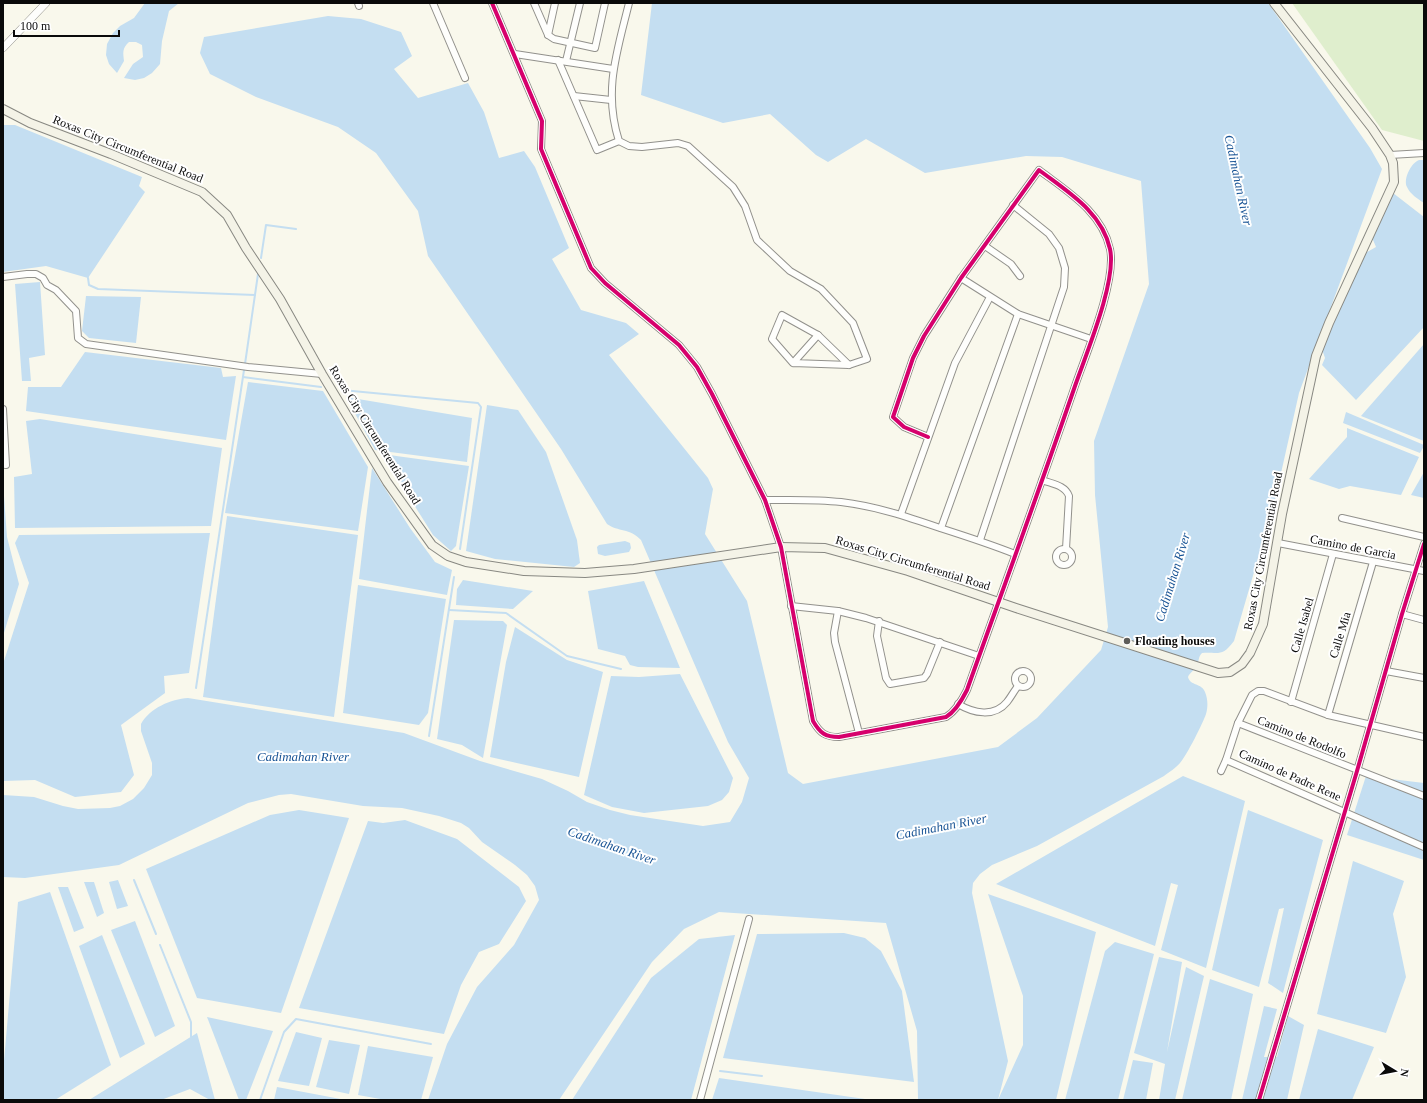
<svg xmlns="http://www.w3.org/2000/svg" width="1427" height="1103" viewBox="0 0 1427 1103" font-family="'Times New Roman',serif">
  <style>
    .green { fill: #dfeecd }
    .water { fill: #c4def1 }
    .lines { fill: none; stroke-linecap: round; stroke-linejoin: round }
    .stream { stroke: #c4def1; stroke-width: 2 }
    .minor-casing { stroke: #92918c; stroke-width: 8 }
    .tertiary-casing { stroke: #92918c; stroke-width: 8 }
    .secondary-casing { stroke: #888882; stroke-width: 10 }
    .minor { stroke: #fefefc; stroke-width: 6 }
    .tertiary { stroke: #fefefc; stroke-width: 7 }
    .secondary { stroke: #f4f3e7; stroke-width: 8 }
    .cycleway-casing { stroke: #fff; stroke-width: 6 }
    .cycleway { stroke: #d6006c; stroke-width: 4 }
    .poi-dot { fill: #5e5d59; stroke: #fff; stroke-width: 1.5 }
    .labels { text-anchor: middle; stroke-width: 4; stroke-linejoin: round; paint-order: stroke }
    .street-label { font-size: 12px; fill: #0a0a0a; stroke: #fff }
    .poi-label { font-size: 12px; font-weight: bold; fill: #0a0a0a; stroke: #fff; text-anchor: start }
    .water-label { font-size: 13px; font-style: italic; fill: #195495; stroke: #fff }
  </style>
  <rect width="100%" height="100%" fill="#f9f8ec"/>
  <!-- green -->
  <polygon class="green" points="1292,3 1424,3 1424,141 1382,130"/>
  <!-- water -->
  <g class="water">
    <path d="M145 3H179L169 11 162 41 160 64 152 73 144 78 135 80 124 78 133 64 143 57 142 45 136 42H129C122 48 123 53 124 61L117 73 109 64 106 55 107 44 113 33 120 26 134 18Z"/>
    <path d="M652 3H1268L1370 148 1382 169 1299 393 1275 500 1234 641C1222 657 1220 652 1202 653 1198 657 1199 661 1197 666 1194 671 1190 672 1188 677 1190 686 1202 683 1205 692 1208 699 1208 707 1206 714 1203 723 1187 755 1180 763 1176 768 1169 772 1164 776L1037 846 992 865 980 874 973 883 972 893 1008 1061 998 1100 1023 1045V996L988 894 1096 932 1056 1100H918L917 1031 886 923 719 912 684 929 652 962 559 1100H428L447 1044 477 987 514 945 539 900 535 886 527 875 515 865 482 842 469 828 461 823 439 816 402 808 363 806 291 794 279 795 248 803 119 865 25 878 3 877V795L34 797 63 806 78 809 110 808 120 806 133 799 144 788 152 775V763L141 731V724C150 708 171 699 188 698L404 733 480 761 542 779 568 791 587 802 610 810 630 815 703 826 730 822 742 802 749 778 728 742 641 540C630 528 618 532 607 524L561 449 428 256 418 211 376 153 338 127 256 97 210 74 200 53 204 37 328 16 361 19 401 32 412 56 394 69 418 98 468 83 484 112 499 158 524 151 535 167 569 248 552 259 581 310 626 323 639 334 609 355 708 478 713 489 705 534 747 601 788 773 803 784 998 747 1037 718 1101 650 1108 627 1095 495 1094 441 1149 284 1141 181 1062 157 1026 156 925 173 866 139 828 162 816 155 770 114 723 123 641 95Z"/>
    <polygon points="3,125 15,125 142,177 139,186 145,192 88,278 46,266 3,272"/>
    <path d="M1419 160H1424V203C1418 199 1410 194 1407 187 1403 179 1411 163 1419 160Z"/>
    <polygon points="1393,193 1424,217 1424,327 1356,400 1322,365 1325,358 1322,349 1360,256 1376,247 1371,235"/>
    <polygon points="40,282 45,355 29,358 31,381 22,381 15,284"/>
    <polygon points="86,296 141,297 136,343 89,338 82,331"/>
    <polygon points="1424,344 1424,441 1361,416"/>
    <polygon points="85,352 221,368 223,377 236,376 226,440 26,411 28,387 61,387"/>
    <polygon points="248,382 323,391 368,467 358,531 225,513"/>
    <polygon points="346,397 472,418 467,462 375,450"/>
    <polygon points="487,405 518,410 546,452 577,540 580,563 574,567 495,559 466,551"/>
    <polygon points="1346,412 1424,445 1424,446 1420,453 1343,423"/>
    <polygon points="40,419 222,448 211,526 15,528 14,477 32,474 26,421"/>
    <polygon points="1347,428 1419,457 1401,495 1350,486 1339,489 1309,479 1347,437"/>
    <polygon points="382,454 469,466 456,546 451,551 433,535"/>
    <polygon points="372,468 410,528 435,562 452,570 447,595 359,579"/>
    <polygon points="1424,472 1424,498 1411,495"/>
    <polygon points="3,496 4,496 7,537 19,584 3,636"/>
    <polygon points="227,516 358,535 334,717 203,697"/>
    <polygon points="210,533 189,673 164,676 165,693 121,725 134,775 121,792 75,797 35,780 3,781 3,664 29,583 15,543 19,535"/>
    <polygon points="625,541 630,543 631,548 629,552 605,556 598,554 597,547 599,545"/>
    <polygon points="463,580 533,591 513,609 456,605 457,589"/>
    <polygon points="644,581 680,668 638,667 630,665 625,656 598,649 588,591"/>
    <polygon points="358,585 446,599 428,713 419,725 343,713"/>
    <polygon points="454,620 503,621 507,625 483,758 462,745 437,739"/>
    <polygon points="515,627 567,660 603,672 579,777 490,757 506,662"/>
    <polygon points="680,674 733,778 729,792 722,800 708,806 644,813 612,807 584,795 611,676 639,677"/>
    <polygon points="1183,776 1245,801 1206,968 1161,950 1178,885 1171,883 1155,946 996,884"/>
    <polygon points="1366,776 1424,783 1424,860 1347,835"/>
    <polygon points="299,810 349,818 281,1013 197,998 146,869 270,815"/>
    <polygon points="1248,810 1323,840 1283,993 1268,983 1284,908 1279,909 1259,987 1212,970"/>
    <polygon points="405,820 457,839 519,887 526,901 499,944 479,952 461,985 444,1034 299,1008 368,821 383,823"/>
    <polygon points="1353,861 1404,881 1393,914 1406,977 1386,1033 1317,1014"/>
    <polygon points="118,880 128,906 117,909 109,882"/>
    <polygon points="84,882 94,882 104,913 97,917"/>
    <polygon points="58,887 68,887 84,928 74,932"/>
    <polygon points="50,892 111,1065 55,1100 3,1100 3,1072 18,902"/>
    <polygon points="135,921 175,1026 155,1037 111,930"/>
    <polygon points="844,933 865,938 881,951 902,991 914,1082 723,1058 757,934"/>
    <polygon points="102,935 145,1044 120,1058 79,946"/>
    <polygon points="735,935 691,1100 572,1100 651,978 699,939"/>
    <polygon points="1115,942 1154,954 1118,1100 1065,1100 1105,951"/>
    <polygon points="1159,957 1182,962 1167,1052 1186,967 1204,976 1175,1100 1159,1100 1165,1064 1134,1053"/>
    <polygon points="1210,979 1253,994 1231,1100 1182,1100"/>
    <polygon points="1264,1006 1277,1009 1264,1057 1277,1057 1288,1016 1304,1025 1287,1100 1242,1100"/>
    <polygon points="207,1017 273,1031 246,1100 239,1100"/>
    <polygon points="1318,1029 1374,1047 1352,1100 1299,1100"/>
    <polygon points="296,1032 322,1038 309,1086 278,1081"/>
    <polygon points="197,1033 215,1100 210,1100 190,1089 161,1100 89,1100"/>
    <polygon points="329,1040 360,1045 349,1094 316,1087"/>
    <polygon points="368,1046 433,1057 421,1100 386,1100 358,1095"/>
    <polygon points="1133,1060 1153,1063 1146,1100 1123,1100"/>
    <polygon points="719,1078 872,1100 712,1100"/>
    <polygon points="277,1087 346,1100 274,1100"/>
  </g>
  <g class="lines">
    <!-- stream -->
    <g class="stream">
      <polyline points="261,258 266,225 296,229"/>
      <polyline points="88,278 89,285 98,289 255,295"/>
      <polyline points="245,364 258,274"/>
      <polyline points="243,377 321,387"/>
      <polyline points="342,390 478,403 481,407 460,549"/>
      <polyline points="449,610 506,613 567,656 621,669"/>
      <polyline points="196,688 244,370"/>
      <polyline points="429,736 454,577"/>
      <polyline points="134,880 156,934"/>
      <polyline points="160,945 191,1022 191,1037"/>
      <polyline points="720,1071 762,1076"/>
      <polyline points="260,1100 284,1032 296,1019 431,1044"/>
    </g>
    <defs>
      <g id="minor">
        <polyline points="358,3 359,6"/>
        <polyline points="433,3 465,78"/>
        <path d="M492 3 542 121 541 149 591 268 605 283 679 345 697 367 712 394 765 500 781 547 813 721C820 733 825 737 839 737L946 717C956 711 962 700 967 690 1003 589 1040 488 1075 386 1086 354 1117 281 1110 249 1102 212 1068 192 1039 170L961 278 924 336 913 358 893 417 904 427 928 437"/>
        <polyline points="534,3 548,35 554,39 595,48 605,3"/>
        <path d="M629 3C617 52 603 91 619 141L629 146 642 147 678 143 688 146 733 187 745 206 757 240 790 271 821 289 853 323 867 359 849 365 793 363 772 339 782 315 818 335 793 363"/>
        <polyline points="548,35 555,3"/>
        <polyline points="515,54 613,69"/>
        <polyline points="558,60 597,150 619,141"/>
        <polyline points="566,61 580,3"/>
        <polyline points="574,96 611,100"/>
        <polyline points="1390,155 1424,153"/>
        <polyline points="985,246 1011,264 1020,276"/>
        <polyline points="3,277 27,274 36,274 43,278 47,285 56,290 76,311 78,338 86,344 248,367 322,374"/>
        <polyline points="961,278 1018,314 1091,339"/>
        <polyline points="818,335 849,365"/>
        <polyline points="3,409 6,465"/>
        <path d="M1042 480C1052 484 1065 485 1069 496L1066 549"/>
        <path d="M765 500C790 500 815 499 841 502 875 506 908 517 940 528 965 536 990 544 1015 554"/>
        <polyline points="901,514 955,363 990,297"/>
        <polyline points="1342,518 1424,537"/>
        <polyline points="941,528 1018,314"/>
        <polyline points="980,540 1064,287 1065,268 1059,248 1049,234 1013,205"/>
        <polyline points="1278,543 1424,571"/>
        <circle cx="1064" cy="557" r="8"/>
        <polyline points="791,606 838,611 866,618 979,656"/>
        <polyline points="838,611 834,633 835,642 859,733"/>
        <polyline points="1402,614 1424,620"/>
        <polyline points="879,621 877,636 886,678 890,684 924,678 927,674 940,642"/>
        <circle cx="1023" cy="679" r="8"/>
        <polyline points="1386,671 1424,678"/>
        <polyline points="1291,702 1333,554"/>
        <path d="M958 704C973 713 994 718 1007 702 1011 697 1014 691 1018 686"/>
        <polyline points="1328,715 1373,562"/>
        <polyline points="1238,723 1424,796"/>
        <polyline points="1226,760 1424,847"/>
        <polyline points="1221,771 1226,760 1238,723 1252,695 1258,691 1264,691 1328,715 1424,737"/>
        <polyline points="700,1100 749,919"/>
        <polyline points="1259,1100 1357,771 1402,614 1424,544"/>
      </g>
      <polyline id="tertiary" points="3,48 46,3"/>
      <polyline id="secondary" points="3,109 30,123 111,154 202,192 227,215 246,248 280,299 322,374 387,482 432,545 448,556 466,562 524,571 585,573 634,569 781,547 825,548 908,571 1016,608 1218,673 1230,672 1242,664 1250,653 1263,624 1282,514 1316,356 1329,323 1394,182 1393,163 1390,155 1372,128 1274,3"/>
    </defs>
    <!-- minor casing -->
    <use href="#minor" class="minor-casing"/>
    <!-- tertiary casing -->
    <use href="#tertiary" class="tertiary-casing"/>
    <!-- secondary casing -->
    <use href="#secondary" class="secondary-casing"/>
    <!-- minor -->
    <use href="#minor" class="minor"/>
    <!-- tertiary -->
    <use href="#tertiary" class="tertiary"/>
    <!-- secondary -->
    <use href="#secondary" class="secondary"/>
    <defs>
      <g id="cycleway">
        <path d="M492 3 542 121 541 149 591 268 605 283 679 345 697 367 712 394 765 500 781 547 813 721C820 733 825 737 839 737L946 717C956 711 962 700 967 690 1003 589 1040 488 1075 386 1086 354 1117 281 1110 249 1102 212 1068 192 1039 170L961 278 924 336 913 358 893 417 904 427 928 437"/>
        <polyline points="1259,1100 1357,771 1402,614 1424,544"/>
      </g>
    </defs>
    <!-- cycleway casing -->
    <use href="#cycleway" class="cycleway-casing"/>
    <!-- cycleway -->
    <use href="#cycleway" class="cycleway"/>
  </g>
  <!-- markers -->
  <circle class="poi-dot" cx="1127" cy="641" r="4"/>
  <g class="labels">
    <!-- street labels -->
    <g class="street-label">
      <text transform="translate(128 149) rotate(22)" y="4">Roxas City Circumferential Road</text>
      <text transform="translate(375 435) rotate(58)" y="4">Roxas City Circumferential Road</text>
      <text transform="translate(1353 547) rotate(11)" y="4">Camino de Garcia</text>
      <text transform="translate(1263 551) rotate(-79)" y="4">Roxas City Circumferential Road</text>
      <text transform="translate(913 563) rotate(17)" y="4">Roxas City Circumferential Road</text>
      <text transform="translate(1302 625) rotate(-74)" y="4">Calle Isabel</text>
      <text transform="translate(1340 635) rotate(-73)" y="4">Calle Mia</text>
      <text transform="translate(1302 737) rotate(22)" y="4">Camino de Rodolfo</text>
      <text transform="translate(1290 775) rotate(24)" y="4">Camino de Padre Rene</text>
    </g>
    <!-- poi labels -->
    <g class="poi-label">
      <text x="1135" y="645">Floating houses</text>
    </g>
    <!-- water labels -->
    <g class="water-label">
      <text transform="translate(1239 180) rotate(78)" y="5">Cadimahan River</text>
      <text transform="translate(1172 577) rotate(-73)" y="5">Cadimahan River</text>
      <text x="303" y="761">Cadimahan River</text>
      <text transform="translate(941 826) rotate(-11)" y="5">Cadimahan River</text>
      <text transform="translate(612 845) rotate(19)" y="5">Cadimahan River</text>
    </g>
  </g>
  <!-- border -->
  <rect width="1427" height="1103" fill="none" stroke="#0a0a0a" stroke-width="8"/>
  <!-- north arrow -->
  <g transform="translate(1395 1071) rotate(100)" stroke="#ffffff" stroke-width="3" paint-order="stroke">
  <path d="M0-3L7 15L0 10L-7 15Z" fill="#0a0a0a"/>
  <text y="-6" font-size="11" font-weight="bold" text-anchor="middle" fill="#0a0a0a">N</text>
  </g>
  <!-- scale -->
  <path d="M14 30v6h105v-6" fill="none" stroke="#0a0a0a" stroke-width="2"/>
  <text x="20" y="30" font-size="12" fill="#0a0a0a" stroke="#ffffff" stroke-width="3" paint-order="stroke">100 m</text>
</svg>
